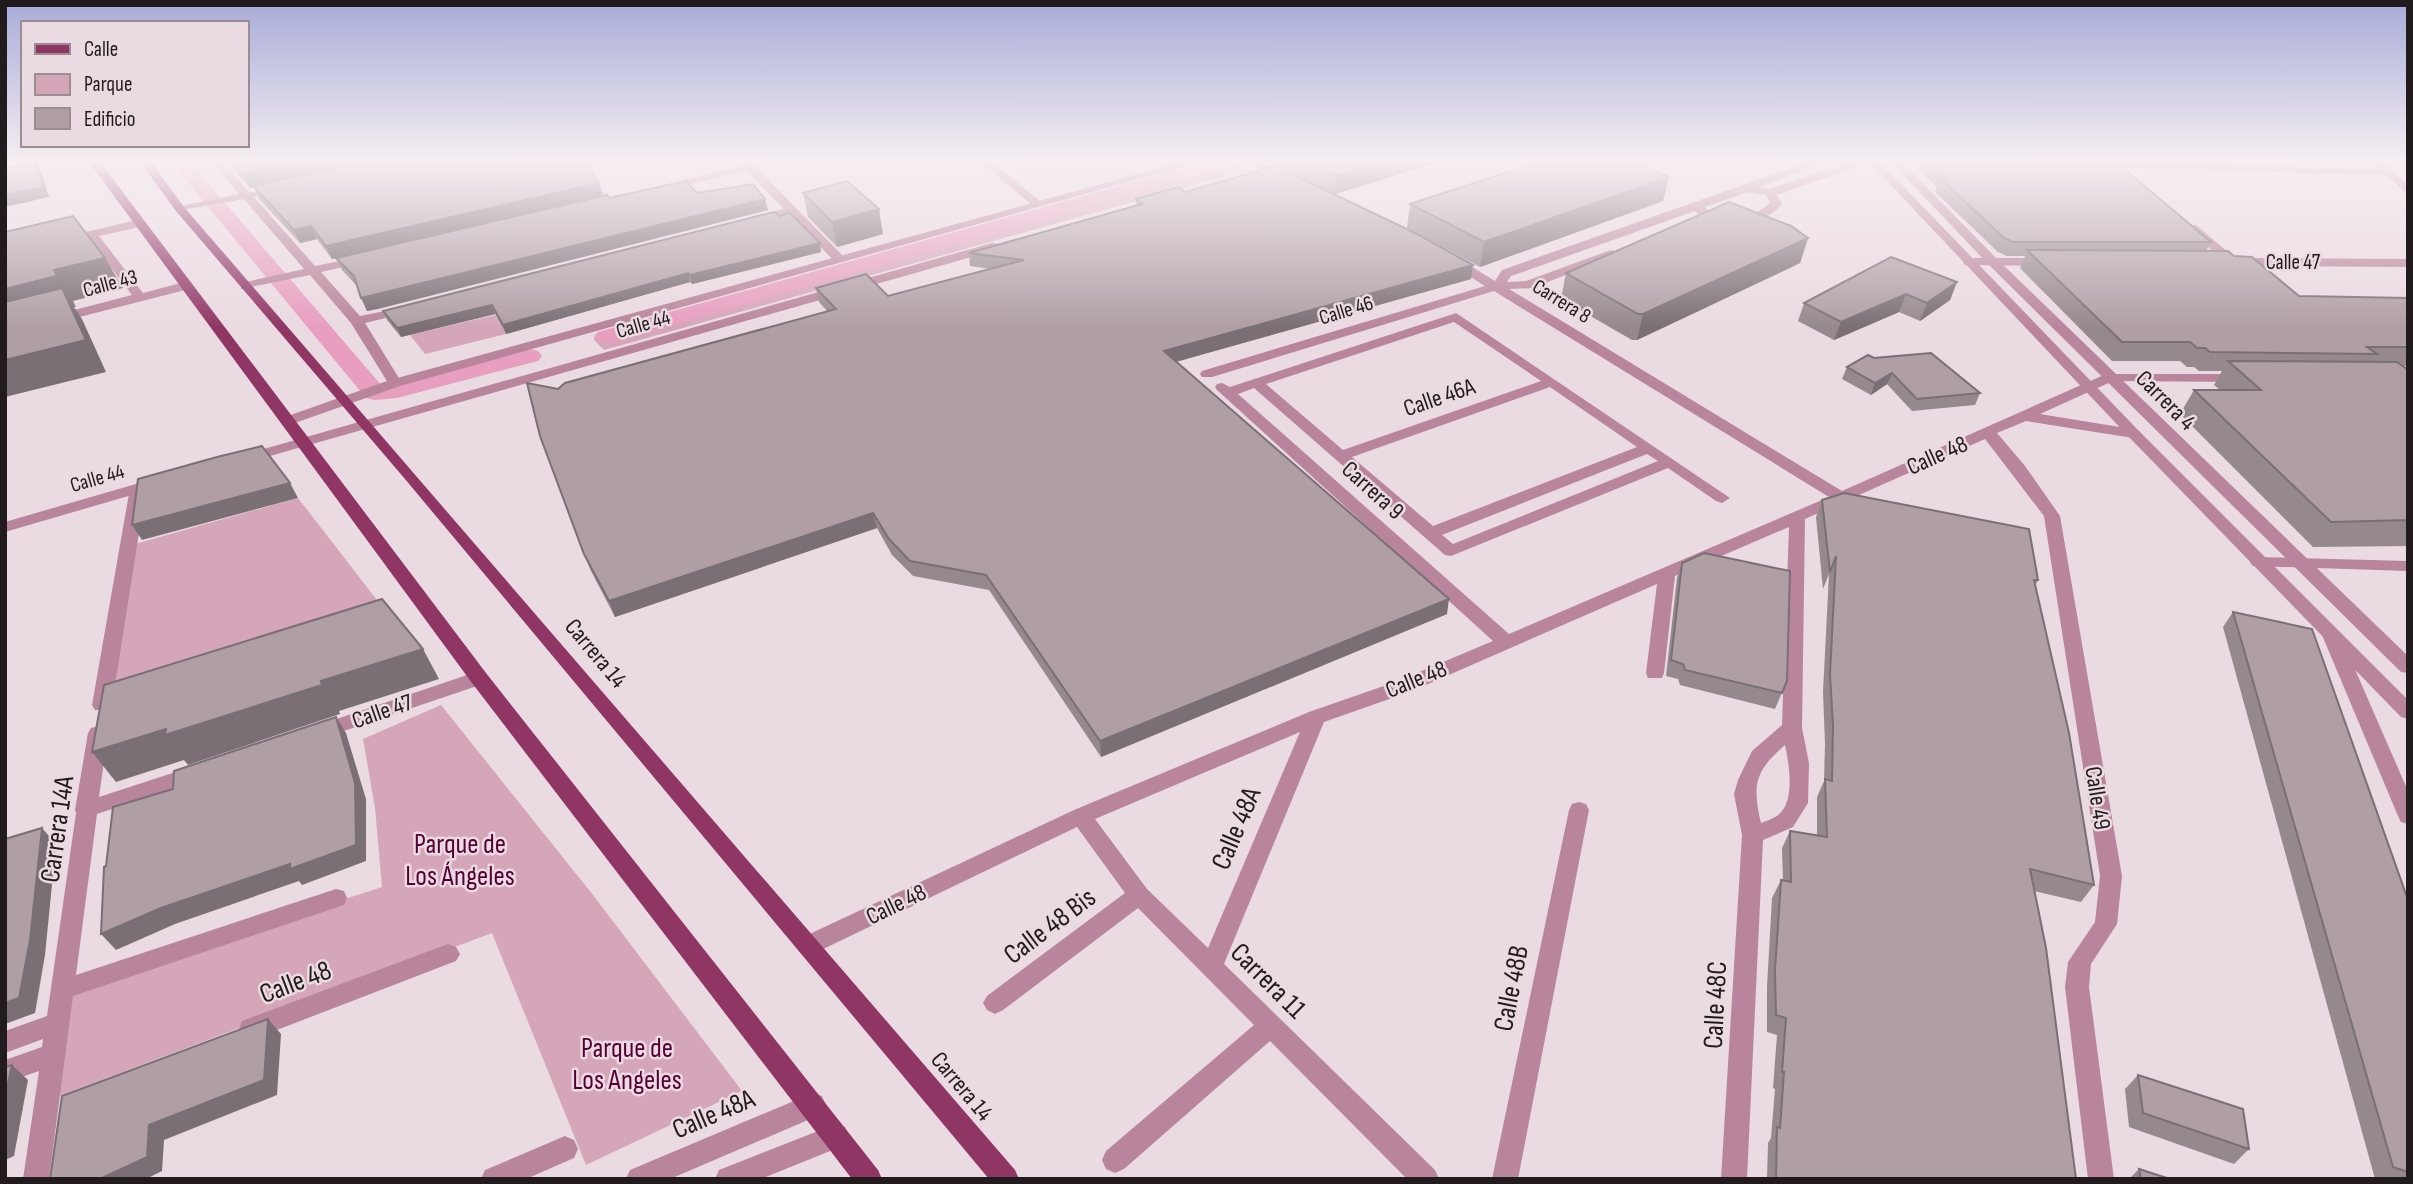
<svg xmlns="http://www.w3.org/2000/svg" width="2413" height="1184" viewBox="0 0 2413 1184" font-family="'Sofia Sans Condensed',sans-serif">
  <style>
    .green { fill: #d5a5ba }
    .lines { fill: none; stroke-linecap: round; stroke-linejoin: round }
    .canal { fill: #e79ebf; fill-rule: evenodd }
    .minor { fill: #b9859c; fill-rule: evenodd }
    .tertiary { fill: #b9859c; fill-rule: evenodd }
    .primary { fill: #903665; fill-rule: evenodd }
    .wall { fill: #96898e }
    .shaded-wall { fill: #7a6f74 }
    .building { fill: #af9fa5; stroke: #7a6f74; stroke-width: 2 }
    .labels { text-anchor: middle; stroke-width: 5; stroke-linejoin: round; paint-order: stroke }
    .far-street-label { font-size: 21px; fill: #211b1d; stroke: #eadae1 }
    .street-label { font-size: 24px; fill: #211b1d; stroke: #eadae1 }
    .near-street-label { font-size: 28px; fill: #211b1d; stroke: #eadae1 }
    .near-park-label { font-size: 28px; fill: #560034; stroke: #eadae1 }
  </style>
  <rect width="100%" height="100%" fill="#eadae1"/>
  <!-- green -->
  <g class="green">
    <polygon points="1214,162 1233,162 1247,170 604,350 594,340 595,335"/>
    <polygon points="495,315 506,334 425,354 410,335"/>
    <polygon points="298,498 394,622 113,716 128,546"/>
    <polygon points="441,705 593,895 742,1091 586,1165 492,933 59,1096 73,987 382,887 375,808 363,739"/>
  </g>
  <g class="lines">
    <!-- canal -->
    <g class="canal">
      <polygon points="171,162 190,162 381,385 396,384 530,349 538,351 542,356 538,361 397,398 375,400 366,398"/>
      <polygon points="1204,162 1234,162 1232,166 614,342 598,342 594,337 598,332"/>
    </g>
    <!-- minor -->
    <g class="minor">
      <polygon points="212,162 223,162 249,192 258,192 260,194 254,197 315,266 365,256 365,262 321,272 360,316 410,306 410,312 365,323 402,383 400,386 390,386 351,323 310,275 241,289 241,283 304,269 244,199 176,211 176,207 239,194"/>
      <polygon points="740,162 751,162 843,256 843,262 835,262 789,214 750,223 750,217 784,209 747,171 664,190 658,187 742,165"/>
      <polygon points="980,162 992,162 1041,202 1041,206 1033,206"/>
      <polygon points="1246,162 1260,162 1289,177 1279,179"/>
      <path d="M1808 162H1824L1760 187 1769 189 1852 162H1869L1777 195 1782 204C1762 227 1717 234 1695 211L1511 276 1507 282 1526 281 1608 251 1612 250 1618 254 1533 288 1509 289 1842 491 2106 374H2240L2247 378 2240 382 2113 381 2040 414 2138 430 2141 433 2138 436 2133 438 2026 421 1997 433 2025 466 2060 516 2122 876 2117 924 2091 964 2089 987 2114 1179H2088L2065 987 2068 962 2095 922 2100 876 2044 516 1985 439 1805 519 1802 728 1809 763 1808 803 1793 827 1763 840 1747 1179H1721L1742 835 1734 794 1738 780 1752 751 1782 725 1789 527 1675 576 1664 673 1662 678H1648L1646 673 1657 584 1412 691 1324 722 1224 964 1435 1170 1439 1179H1407L1270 1041 1124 1169 1115 1173 1106 1169 1102 1160 1106 1151 1254 1025 1138 908 1003 1010 995 1014 987 1010 983 1003 987 996 1125 893 1077 827 817 952 809 955 801 952 798 945 801 938 1074 810 1309 712 1398 681 1493 641 1217 390 1215 387 1217 384 1222 383 1230 387 1456 313 1730 498 1722 503 1716 501 1668 468 1451 556 1445 555 1254 388 1238 394 1509 634 1829 497 1494 291 1212 377H1202L1200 374 1202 371 1485 286 1448 263V257H1456L1495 281 1502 270ZM1748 192 1766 195 1770 203C1752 219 1723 225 1705 207ZM1454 322 1541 381 1343 450 1266 384ZM1550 387 1637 447 1433 526 1352 457ZM1647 454 1658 461 1453 544 1442 535ZM1300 732 1208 948 1147 889 1095 819ZM1785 745C1789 764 1796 803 1777 816 1772 819 1766 821 1761 823 1752 784 1755 771 1785 745Z"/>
      <polygon points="2094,162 2388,169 2394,172 2388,175 2098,167 2094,166"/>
      <polygon points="140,219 146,223 144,226 99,236 143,293 184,282 189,283 189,289 56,323 51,322 51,316 132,295 89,239 61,244 61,238"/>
      <polygon points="2188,225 2196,225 2235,258 2408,259 2408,267 2232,266 2188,231"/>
      <polygon points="1969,258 2046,258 2052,262 2046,266 1965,265 1963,262"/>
      <polygon points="138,483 146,488 112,705 109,710 95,710 92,705 130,488"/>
      <polygon points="2259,557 2408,561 2408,571 2253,566 2250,562 2253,558"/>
      <polygon points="2331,629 2337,631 2340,635 2408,791 2408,824 2401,822 2398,816 2322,635 2325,631"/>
      <polygon points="479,671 486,673 488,678 486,683 320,739 313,737 310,732 313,727"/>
      <polygon points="98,726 105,728 108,733 99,797 194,766 201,769 204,774 201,779 97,814 76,975 336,889 344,891 347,898 344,905 73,996 49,1179 23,1179 39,1071 5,1083 5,1060 42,1047 43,1039 5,1053 5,1031 47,1016 76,813 75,810 88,733 91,728"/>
      <polygon points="1579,802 1586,804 1589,810 1518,1179 1492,1179 1569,810 1572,804"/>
      <polygon points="448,944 456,947 460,954 456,961 251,1040 242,1037 239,1029 242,1021"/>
      <polygon points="813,1093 822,1096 826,1105 822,1114 670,1179 626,1179 630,1170"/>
      <polygon points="836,1124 845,1127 849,1136 845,1145 761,1179 715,1179 719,1170"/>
      <polygon points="565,1136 574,1140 578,1149 574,1158 526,1179 481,1179 485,1170"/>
    </g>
    <!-- tertiary -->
    <g class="tertiary">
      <polygon points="1181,162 1199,162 400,386 292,424 287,425 280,421 282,418 390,380"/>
      <polygon points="1280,162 1297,162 1255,176 1249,173"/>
      <polygon points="1869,162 1880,162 2138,430 2408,700 2408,719 2401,717 2128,436"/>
      <polygon points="1891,162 1902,162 1997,259 2408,656 2408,673 2401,672 1989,265"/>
      <polygon points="2373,162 2384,162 2408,185 2408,195"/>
      <polygon points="2398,162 2408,162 2408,169"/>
      <polygon points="992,243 996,244 996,250 249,462 239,462 236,459 239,456"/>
      <polygon points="160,477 168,482 166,485 5,532 5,522"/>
    </g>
    <!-- primary -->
    <g class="primary">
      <polygon points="89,162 100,162 486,673 878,1170 882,1179 852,1179 472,683"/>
      <polygon points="140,162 151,162 184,207 1015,1170 1019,1179 989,1179 405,479 176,211"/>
    </g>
  </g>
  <!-- wall -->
  <g class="wall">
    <polygon points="232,162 377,162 378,165 603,195 609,198 697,193 765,199 768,210 367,311 357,286 342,270 336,258 332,259 317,239 300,243 259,199 254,187 250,188 238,175"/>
    <polygon points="1285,162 1438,162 1335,194 1292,174 1292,172 1285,168"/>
    <polygon points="1913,162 2116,162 2211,242 2206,251 2234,256 2299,296 2408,298 2408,366 2402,366 2408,370 2408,546 2313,547 2180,414 2194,390 2220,390 2214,385 2222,371 2199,371 2194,367 2187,367 2180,361 2112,361 2020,268 2025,256 2007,256 1998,252 1935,192 1937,188"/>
    <polygon points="2291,162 2337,162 2336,163"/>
    <polygon points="1185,192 1471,279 1176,362 1447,614 1101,757 989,590 913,576 892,555 877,528 615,617 590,569 584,554 558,389 828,312 819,302 816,288 888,296 991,269 970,266 969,253 1136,205 1136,199"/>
    <polygon points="803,193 883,234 837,247 808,217"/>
    <polygon points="1663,201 1480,267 1407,228 1410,204"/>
    <polygon points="1808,238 1800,263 1637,340 1632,340 1561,299 1566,273"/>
    <polygon points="821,252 692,284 690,282 506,334 495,314 401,337 387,320 383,311"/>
    <polygon points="1957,282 1950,300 1920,321 1899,312 1834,340 1798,321 1804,303"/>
    <polygon points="1874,358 1980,393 1975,405 1912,411 1887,384 1871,395 1842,379 1847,367"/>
    <polygon points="1822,500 2038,580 2035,586 2094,885 2081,902 2034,891 2076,1179 1767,1179 1768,1143 1771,1138 1775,1089 1773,1088 1777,1035 1767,1032 1767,987 1772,898 1781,880 1783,881 1782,848 1790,831 1817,835 1817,797 1824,781 1825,744 1823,692 1829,574 1823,589 1816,517"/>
    <polygon points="1682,563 1787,681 1775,709 1680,685 1678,679 1666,676 1677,578"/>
    <polygon points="2233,612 2408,900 2408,1179 2375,1179 2223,627"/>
    <polygon points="2138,1075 2249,1149 2234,1164 2129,1127 2125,1089"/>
    <polygon points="2139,1169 2170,1179 2129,1179"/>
  </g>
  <!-- shaded-wall -->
  <g class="shaded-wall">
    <polygon points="35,162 41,171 49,197 5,207 5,195"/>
    <polygon points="296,162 376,162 250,188 242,173"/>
    <polygon points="1383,162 1438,162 1335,194 1337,176"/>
    <polygon points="1669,177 1663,201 1480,267 1484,242"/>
    <polygon points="599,183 603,195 332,259 326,246"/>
    <polygon points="765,199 768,210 378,309 367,311 361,298"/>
    <polygon points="879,209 883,234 837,247 832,222"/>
    <polygon points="311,226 317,239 300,243 294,230"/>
    <polygon points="1808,238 1800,263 1637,340 1643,314"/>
    <polygon points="820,243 821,252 692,284 690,275"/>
    <polygon points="105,258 123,288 73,301 76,307 74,307 82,319 106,372 5,397 5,289 54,270"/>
    <polygon points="1473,265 1471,279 1164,365 1164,351"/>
    <polygon points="688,273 690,282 506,334 503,325"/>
    <polygon points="1957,282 1950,300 1920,321 1927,303"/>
    <polygon points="1906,294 1899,312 1834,340 1841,322"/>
    <polygon points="492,305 495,314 401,337 397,328"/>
    <polygon points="1892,373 1887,384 1871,395 1875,383"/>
    <polygon points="290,483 298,498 142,540 132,525"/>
    <polygon points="873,513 877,528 615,617 609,601"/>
    <polygon points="1449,599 1447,614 1101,757 1100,741"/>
    <polygon points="423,649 439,679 339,711 340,714 188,765 184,760 116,782 92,752"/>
    <polygon points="336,717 346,733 366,799 366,861 302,885 299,881 175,924 116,950 101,934"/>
    <polygon points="42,828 56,844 45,955 35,1013 5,1024 5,1003"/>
    <polygon points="268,1019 281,1034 277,1095 164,1140 162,1171 146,1179 100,1179 149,1125"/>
    <polygon points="12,1065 28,1080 14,1156 5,1160 5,1097"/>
  </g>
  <!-- building -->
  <g class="building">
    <polygon points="33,162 35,162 43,187 5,195 5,168"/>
    <polygon points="233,162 296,162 242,173"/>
    <polygon points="363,162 377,162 378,165 390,162 586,162 599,183 326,246 311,226 294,230 253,186"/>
    <polygon points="1306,162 1383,162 1337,176"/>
    <polygon points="1539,162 1637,162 1669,177 1484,242 1410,204"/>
    <polygon points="1930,162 2116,162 2211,242 2013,242 2004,238 1940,178 1946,178"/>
    <polygon points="1275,166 1417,234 1473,265 1164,351 1449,599 1100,741 986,575 910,561 889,539 873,513 609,601 584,554 540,436 527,383 558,389 565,383 836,309 816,288 866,274 888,296 1024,260 969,253 1142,204 1136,199 1178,187 1185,192"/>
    <polygon points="686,181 697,193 753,184 765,199 361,298 354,276 336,258 607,195 609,198"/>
    <polygon points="847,181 879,209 832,222 803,193"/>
    <polygon points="1729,202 1791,226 1808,238 1643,314 1638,314 1566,273"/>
    <polygon points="774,212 779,216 790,213 820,243 690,275 688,273 503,325 492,305 397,328 383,311"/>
    <polygon points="73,216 105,258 54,270 57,276 5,289 5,232"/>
    <polygon points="2027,250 2228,251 2234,256 2252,257 2299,296 2408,298 2408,347 2367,347 2377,354 2210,352 2205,348 2197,348 2190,342 2122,342"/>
    <polygon points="1891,257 1957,282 1927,303 1906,294 1841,322 1804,303"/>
    <polygon points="62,288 86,340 5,360 5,302"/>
    <polygon points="1931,353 1980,393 1917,399 1892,373 1875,383 1847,367 1868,355 1874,358"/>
    <polygon points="2228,361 2397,362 2408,370 2408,520 2331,522 2194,390 2261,390"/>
    <polygon points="262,446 290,483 132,525 138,479 217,457"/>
    <polygon points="1844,493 2029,529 2038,580 2034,580 2069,733 2094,885 2030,869 2046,948 2076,1179 1776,1179 1777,1127 1780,1128 1784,1072 1782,1072 1786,1018 1776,1015 1775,970 1781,880 1791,882 1790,831 1827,837 1825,779 1832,781 1833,726 1830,674 1836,556 1830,572 1822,500"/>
    <polygon points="1704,553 1790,571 1787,681 1782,693 1685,670 1683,664 1671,660 1682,563"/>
    <polygon points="382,599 423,649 321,681 322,685 165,735 166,729 92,752 104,685"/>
    <polygon points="2233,612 2312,629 2408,900 2408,1172 2393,1167"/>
    <polygon points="336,717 355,783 356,845 290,869 290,864 161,908 101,934 104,867 106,866 113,807 173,789 174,771"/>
    <polygon points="42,828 30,940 19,998 5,1003 5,839"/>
    <polygon points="268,1019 264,1080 149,1125 147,1157 100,1179 50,1179 62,1096"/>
    <polygon points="12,1065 5,1097 5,1067"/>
    <polygon points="2138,1075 2243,1109 2249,1149 2143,1113"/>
    <polygon points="2139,1169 2170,1179 2141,1179"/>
  </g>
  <!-- sky -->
  <linearGradient id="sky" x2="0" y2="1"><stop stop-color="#a7abd8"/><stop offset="0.49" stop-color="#f6eef2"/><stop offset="1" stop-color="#f6eef2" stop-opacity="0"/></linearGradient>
  <rect width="2413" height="328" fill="url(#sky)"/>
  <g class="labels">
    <!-- far-street labels -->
    <g class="far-street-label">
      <text x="2293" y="269">Calle 47</text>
      <text transform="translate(110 283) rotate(-15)" y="7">Calle 43</text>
      <text transform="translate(1562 301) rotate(32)" y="7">Carrera 8</text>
      <text transform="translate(1346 310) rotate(-17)" y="7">Calle 46</text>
      <text transform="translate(643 324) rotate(-16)" y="7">Calle 44</text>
      <text transform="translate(97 478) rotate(-16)" y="7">Calle 44</text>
    </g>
    <!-- street labels -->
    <g class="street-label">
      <text transform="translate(1439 397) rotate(-19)" y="8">Calle 46A</text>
      <text transform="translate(2166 400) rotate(45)" y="8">Carrera 4</text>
      <text transform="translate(1937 455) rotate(-24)" y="8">Calle 48</text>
      <text transform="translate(1373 490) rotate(42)" y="8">Carrera 9</text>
      <text transform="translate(596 653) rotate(50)" y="8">Carrera 14</text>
      <text transform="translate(1416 679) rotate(-22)" y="8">Calle 48</text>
      <text transform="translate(382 711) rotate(-19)" y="8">Calle 47</text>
      <text transform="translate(2098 798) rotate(81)" y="8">Calle 49</text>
      <text transform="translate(896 904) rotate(-26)" y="8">Calle 48</text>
      <text transform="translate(962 1086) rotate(50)" y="8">Carrera 14</text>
    </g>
    <!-- near-street labels -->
    <g class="near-street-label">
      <text transform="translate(1235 828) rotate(-67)" y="10">Calle 48A</text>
      <text transform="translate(56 829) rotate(-82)" y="10">Carrera 14A</text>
      <text transform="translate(1049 925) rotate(-37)" y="10">Calle 48 Bis</text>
      <text transform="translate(1269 980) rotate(45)" y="10">Carrera 11</text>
      <text transform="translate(295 981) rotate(-21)" y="10">Calle 48</text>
      <text transform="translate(1510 988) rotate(-79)" y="10">Calle 48B</text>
      <text transform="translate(1714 1005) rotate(-87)" y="10">Calle 48C</text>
      <text transform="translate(713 1113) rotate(-23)" y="10">Calle 48A</text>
    </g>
    <!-- near-park labels -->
    <g class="near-park-label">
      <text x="460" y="853">Parque de<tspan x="460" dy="32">Los Ángeles</tspan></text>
      <text x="627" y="1057">Parque de<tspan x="627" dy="32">Los Angeles</tspan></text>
    </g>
  </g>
  <!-- border -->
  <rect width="2413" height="1184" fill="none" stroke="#211b1d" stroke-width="14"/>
  <!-- legend -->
  <rect x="21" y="21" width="228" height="126" fill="#eadae1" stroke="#9a8e93" stroke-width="2"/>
  <rect x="35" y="44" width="35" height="10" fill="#903665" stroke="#9a8e93" stroke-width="2"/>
  <text x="84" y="56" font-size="21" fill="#211b1d">Calle</text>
  <rect x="35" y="74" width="35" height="21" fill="#d5a5ba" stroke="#9a8e93" stroke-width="2"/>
  <text x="84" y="91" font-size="21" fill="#211b1d">Parque</text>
  <rect x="35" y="108" width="35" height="21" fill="#af9fa5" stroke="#9a8e93" stroke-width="2"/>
  <text x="84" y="126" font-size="21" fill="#211b1d">Edificio</text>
</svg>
